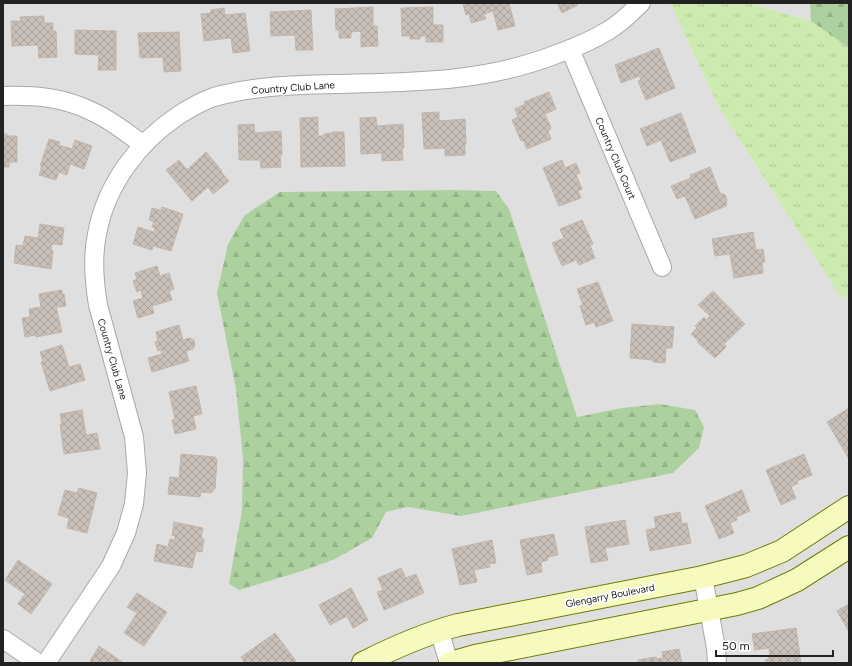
<svg xmlns="http://www.w3.org/2000/svg" width="852" height="666" viewBox="0 0 852 666" font-family="Figtree,sans-serif">
  <style>
    .residential { fill: #e0dfdf }
    .grass { fill: url(#grass-tufts) }
    .forest { fill: url(#forest-firs) }
    .building { fill: url(#building-cross-hatch); stroke: #c4b6ab }
    .lines { fill: none; stroke-linecap: round; stroke-linejoin: round }
    .street-casing { stroke: #a9a9a9; stroke-width: 20 }
    .secondary-casing { stroke: #707d05; stroke-width: 24 }
    .street { stroke: #fff; stroke-width: 18 }
    .secondary { stroke: #f7fabf; stroke-width: 22 }
    .labels { text-anchor: middle; stroke-width: 3.5; stroke-linejoin: round; paint-order: stroke }
    .street-label { font-size: 10px; fill: #222; stroke: #fff }
  </style>
  <defs>
    <pattern id="grass-tufts" width="24" height="20" patternUnits="userSpaceOnUse"><rect width="24" height="20" fill="#cdebb0"/><path d="M3 7l-1-3M5 7V3M7 7l1-3M15 17l-1-3M17 17v-4M19 17l1-3" fill="none" stroke="#b0c997"/></pattern>
    <pattern id="forest-firs" width="22" height="20" patternUnits="userSpaceOnUse"><rect width="22" height="20" fill="#add19e"/><path d="M5 1l3.5 6h-7zM16 11l3.5 6h-7z" fill="#95b388"/></pattern>
    <pattern id="building-cross-hatch" width="8" height="8" patternUnits="userSpaceOnUse"><rect width="8" height="8" fill="#c7bfb8"/><path d="M0 0l8 8M0 8l8-8" fill="none" stroke="#aba49e"/></pattern>
  </defs>
  <rect width="100%" height="100%" fill="#f2efe9"/>
  <!-- residential -->
  <g class="residential">
    <polygon points="3,3 668,3 671,5 718,106 839,295 849,299 849,663 3,663"/>
    <polygon points="748,3 810,3 811,21"/>
  </g>
  <!-- grass -->
  <polygon class="grass" points="668,3 748,3 811,21 849,48 849,299 839,295 718,106 671,5"/>
  <!-- forest -->
  <g class="forest">
    <polygon points="810,3 849,3 849,48 811,21"/>
    <polygon points="454,190 496,191 509,209 577,417 622,408 660,404 695,410 704,427 699,448 673,473 461,516 408,507 386,512 372,538 335,559 305,570 239,590 229,584 242,510 243,459 236,389 217,293 228,244 245,215 280,192"/>
  </g>
  <!-- building -->
  <g class="building">
    <polygon points="465,3 509,3 515,26 498,30 493,11 484,14 486,19 471,23 469,14 466,15 463,4"/>
    <polygon points="557,3 576,3 578,5 562,13"/>
    <polygon points="373,7 373,26 377,26 378,46 361,47 361,31 351,32 351,38 339,38 339,30 336,30 335,9"/>
    <polygon points="433,7 433,25 443,25 443,42 426,42 426,36 420,36 420,39 410,39 410,36 402,36 401,8"/>
    <polygon points="224,8 225,15 245,13 250,51 233,53 231,38 204,41 201,14 211,13 211,10"/>
    <polygon points="311,10 313,50 296,50 295,35 271,36 270,12"/>
    <polygon points="44,16 44,23 53,23 53,31 56,31 57,57 39,58 38,45 12,46 11,21 21,21 20,17"/>
    <polygon points="75,30 116,31 116,70 98,70 99,55 75,54"/>
    <polygon points="179,32 181,71 164,72 163,57 140,58 138,33"/>
    <polygon points="659,48 675,88 646,100 638,81 641,80 639,76 621,83 615,65"/>
    <polygon points="549,92 556,109 545,114 551,128 548,132 551,139 527,149 523,140 521,141 512,120 518,117 515,109 525,104 524,102"/>
    <polygon points="439,112 439,121 465,119 466,144 465,144 465,155 445,156 445,148 424,149 422,113"/>
    <polygon points="681,113 696,152 670,162 661,140 647,146 640,129"/>
    <polygon points="318,117 318,136 324,136 324,134 332,133 332,132 344,132 345,166 301,167 300,118"/>
    <polygon points="376,117 377,126 403,124 404,148 402,148 403,160 382,161 382,153 361,154 360,118"/>
    <polygon points="254,124 255,133 281,131 282,155 280,155 281,167 261,168 260,160 239,160 238,125"/>
    <polygon points="3,134 7,134 7,136 17,136 17,162 9,162 9,167 3,167"/>
    <polygon points="49,139 60,142 59,145 72,149 75,140 92,146 84,169 70,164 67,175 59,172 56,180 39,175 42,166 40,166"/>
    <polygon points="206,152 222,171 221,172 229,181 213,194 208,187 192,201 166,170 179,160 187,170"/>
    <polygon points="562,160 565,168 576,163 580,173 576,174 582,189 578,191 581,198 559,206 543,168"/>
    <polygon points="710,167 720,193 725,195 727,200 726,206 695,219 685,196 677,199 671,186 691,178 690,175"/>
    <polygon points="162,207 183,214 171,251 153,246 152,250 133,244 138,227 154,232 155,228 152,227 154,222 149,220 152,208 161,210"/>
    <polygon points="582,220 593,244 590,245 595,258 579,265 576,260 562,266 552,243 564,238 560,229"/>
    <polygon points="40,224 64,228 62,245 52,244 51,251 53,251 51,269 14,263 16,245 23,246 25,236 38,238"/>
    <polygon points="753,232 756,250 763,249 765,262 762,262 763,273 734,278 730,254 715,256 712,239"/>
    <polygon points="157,266 160,276 169,273 174,289 169,291 172,300 152,306 154,313 138,318 133,301 143,298 141,290 137,292 133,281 137,279 135,273"/>
    <polygon points="598,282 613,321 596,327 594,322 586,325 580,306 583,305 577,289"/>
    <polygon points="62,290 62,294 64,294 66,306 56,307 62,332 36,337 36,335 25,337 22,318 30,317 29,309 41,307 39,294"/>
    <polygon points="713,291 745,324 724,344 726,347 715,358 698,343 698,341 691,334 697,328 695,326 704,317 706,320 710,316 698,305"/>
    <polygon points="632,324 674,327 672,348 666,348 665,363 653,362 653,360 630,358"/>
    <polygon points="179,325 183,340 190,338 194,340 195,345 193,349 186,351 189,361 152,372 148,358 162,354 161,350 158,351 155,342 158,341 156,332"/>
    <polygon points="62,345 69,367 80,364 85,380 50,391 41,362 43,362 40,352"/>
    <polygon points="196,386 202,414 193,416 196,429 175,434 172,420 175,419 169,392"/>
    <polygon points="849,408 849,459 827,422"/>
    <polygon points="82,410 86,435 97,433 100,449 64,454 60,424 62,424 60,414"/>
    <polygon points="181,454 215,457 217,460 215,489 211,493 201,492 200,497 168,494 170,477 179,478"/>
    <polygon points="804,454 812,475 797,481 798,483 791,487 796,498 781,505 766,470"/>
    <polygon points="79,488 97,493 87,533 67,528 69,518 58,515 65,490 77,493"/>
    <polygon points="742,490 750,511 736,517 737,520 730,523 734,533 719,539 705,506"/>
    <polygon points="680,512 682,524 687,523 691,543 650,551 646,530 656,528 654,517"/>
    <polygon points="625,520 629,544 605,548 608,560 591,563 585,527"/>
    <polygon points="174,522 203,528 201,538 204,539 202,552 196,551 192,568 154,561 157,544 168,547 170,539 175,540 175,536 172,535"/>
    <polygon points="554,534 558,555 548,557 548,560 541,562 542,572 527,575 520,540"/>
    <polygon points="492,540 496,563 489,564 490,567 474,570 477,582 460,585 452,549"/>
    <polygon points="18,560 52,584 31,614 18,604 25,594 5,580"/>
    <polygon points="401,568 406,578 416,574 424,593 384,610 377,592 383,590 378,578"/>
    <polygon points="351,588 368,620 353,628 347,616 330,625 319,605"/>
    <polygon points="137,593 167,612 144,646 124,633 137,613 127,607"/>
    <polygon points="849,604 849,632 837,611"/>
    <polygon points="796,628 801,663 766,663 765,660 769,659 768,657 770,657 769,648 755,650 752,634"/>
    <polygon points="275,633 296,661 294,663 245,663 241,657"/>
    <polygon points="99,646 124,663 93,663 90,661"/>
    <polygon points="679,649 682,663 638,663 638,660 656,657 657,659 663,658 662,652"/>
  </g>
  <g class="lines">
    <defs>
      <g id="street">
        <polyline points="570,49 662,267"/>
        <path d="M3 96C34 95 63 97 91 111 110 119 126 133 143 144"/>
        <polyline points="703,577 716,648 717,663"/>
        <polyline points="439,630 449,663"/>
        <polyline points="3,639 38,663"/>
        <path d="M46 663 111 566 126 533 134 504 137 473 134 437 98 305C94 281 92 258 97 234 106 185 138 142 179 115 190 108 202 101 214 97 253 86 293 85 334 84 411 82 483 83 557 54 574 48 593 40 609 30 621 23 631 13 641 3"/>
      </g>
      <g id="secondary">
        <path d="M363 663C393 648 424 634 458 625L703 577 746 566 782 551 849 507"/>
        <polyline points="450,663 475,656 737,604 758,598 797,580 849,547"/>
      </g>
    </defs>
    <!-- street casing -->
    <use href="#street" class="street-casing"/>
    <!-- secondary casing -->
    <use href="#secondary" class="secondary-casing"/>
    <!-- street -->
    <use href="#street" class="street"/>
    <!-- secondary -->
    <use href="#secondary" class="secondary"/>
  </g>
  <g class="labels">
    <!-- street labels -->
    <g class="street-label">
      <text transform="translate(293 87) rotate(-4)" y="4">Country Club Lane</text>
      <text transform="translate(616 158) rotate(67)" y="4">Country Club Court</text>
      <text transform="translate(113 359) rotate(74)" y="4">Country Club Lane</text>
      <text transform="translate(610 595) rotate(-11)" y="4">Glengarry Boulevard</text>
    </g>
  </g>
  <!-- border -->
  <rect width="852" height="666" fill="none" stroke="#222222" stroke-width="8"/>
  <!-- scale -->
  <path d="M716 650v6h117v-6" fill="none" stroke="#222222" stroke-width="2"/>
  <text x="722" y="650" font-size="12" fill="#222222" stroke="#ffffff" stroke-width="3" paint-order="stroke">50 m</text>
</svg>
